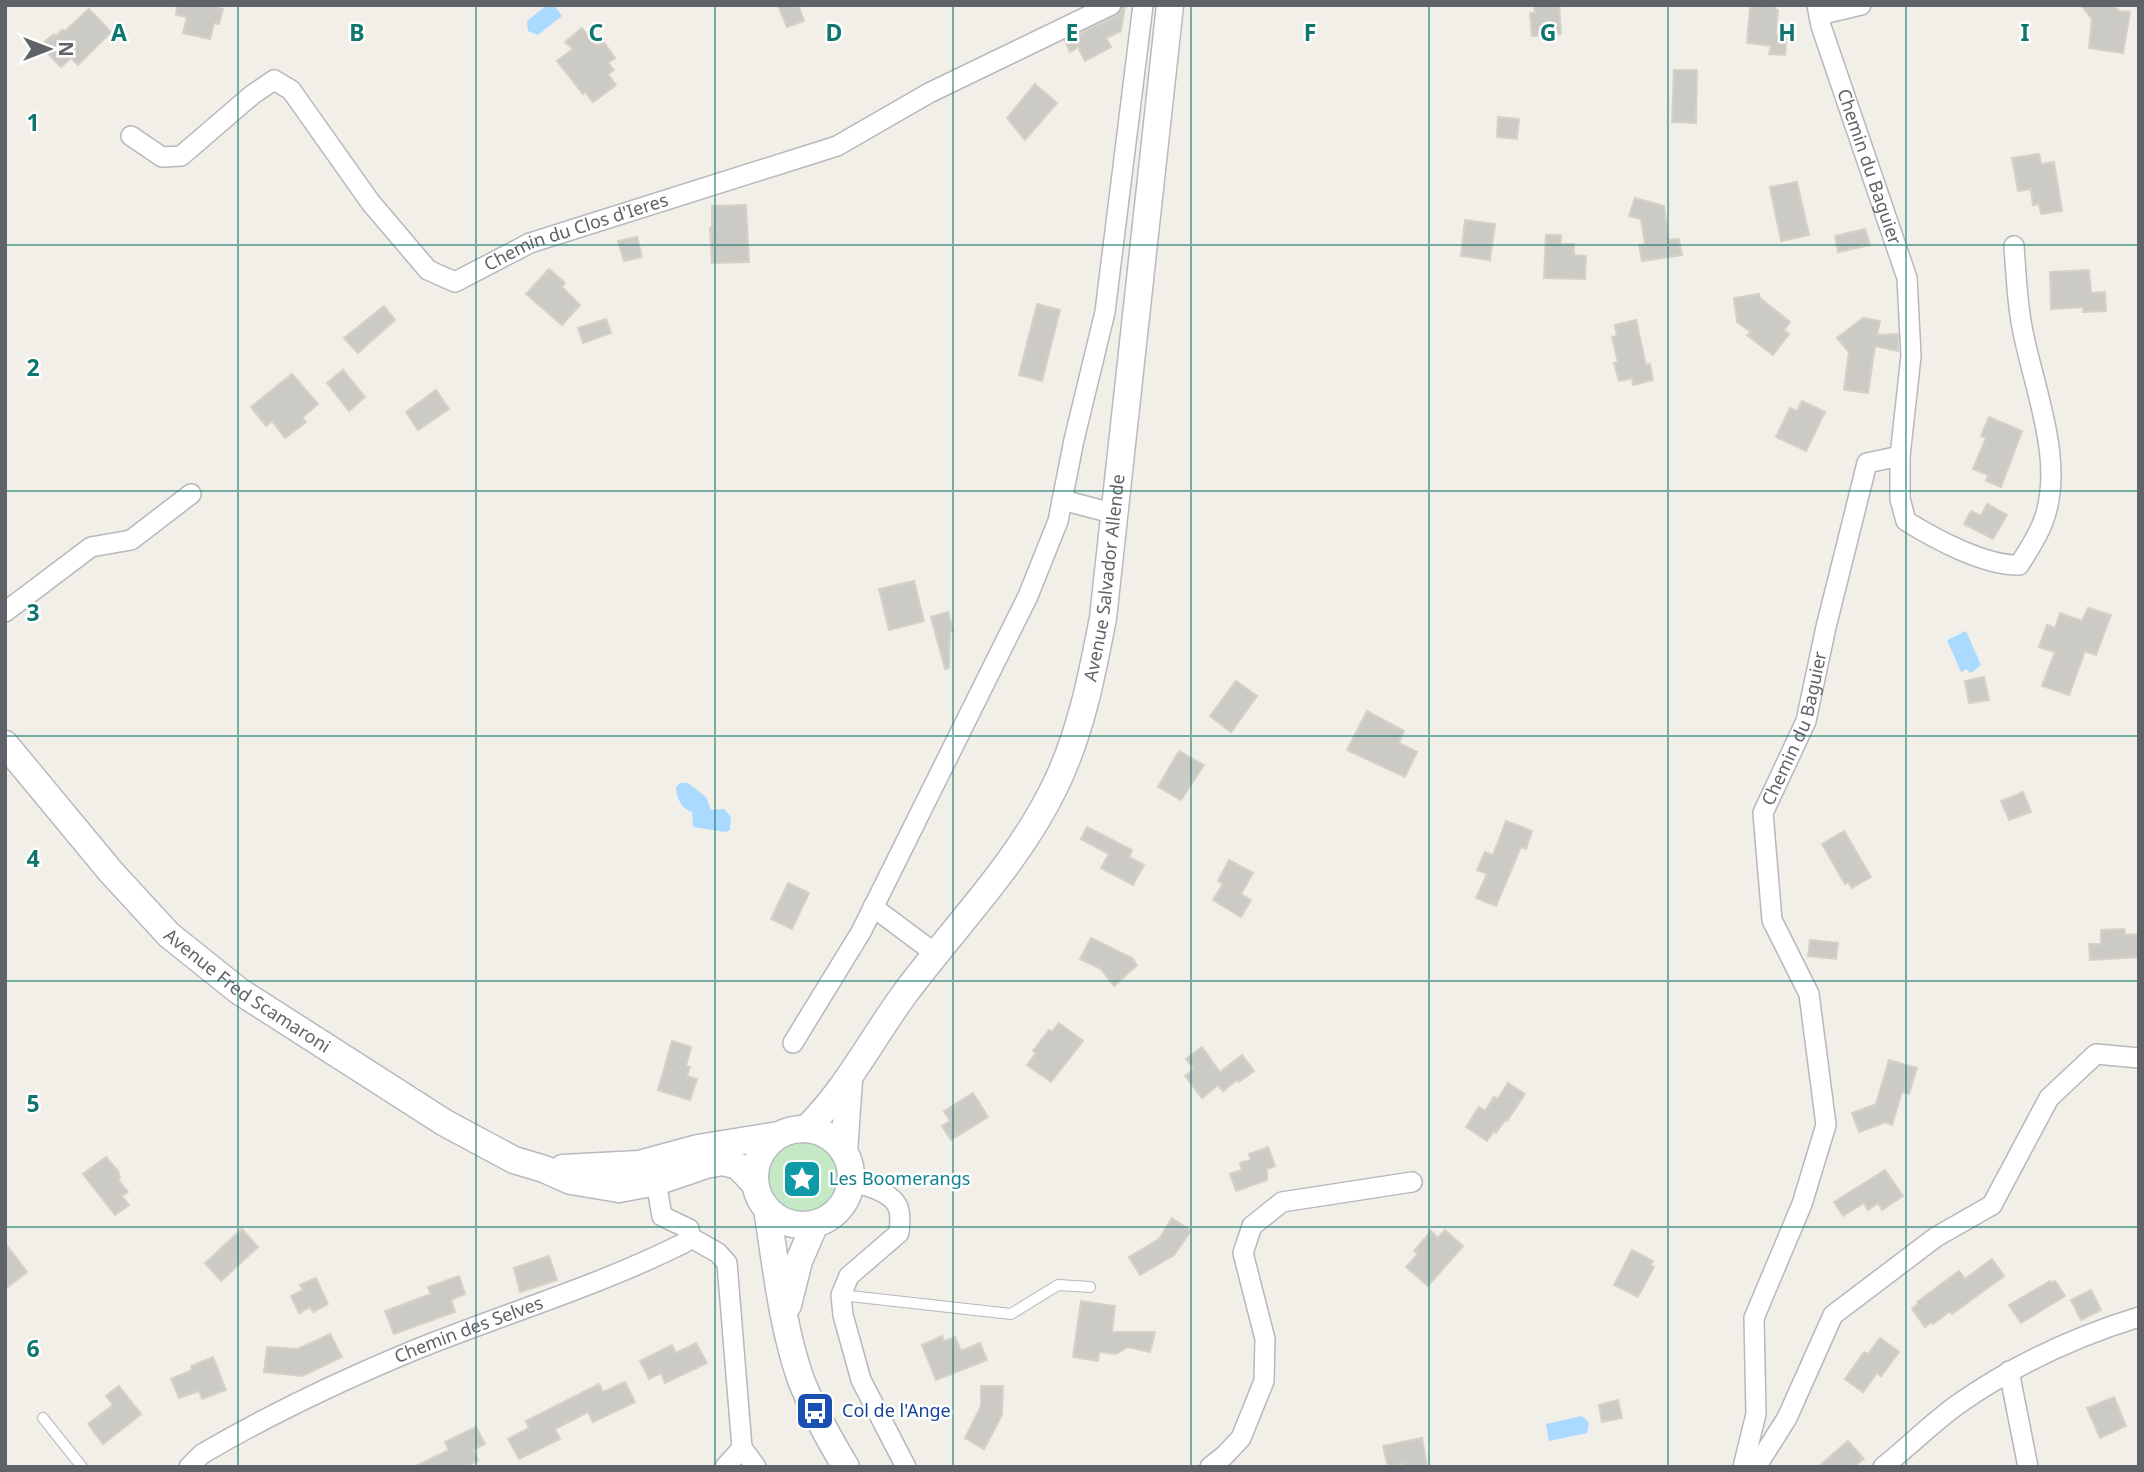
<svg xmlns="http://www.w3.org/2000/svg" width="2144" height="1472" viewBox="0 0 2144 1472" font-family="'Noto Sans',sans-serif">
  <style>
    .green { fill: #c5e8c5 }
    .water { fill: #aadaff }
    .building { fill: #cccac5; stroke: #d6d1c6; stroke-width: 2 }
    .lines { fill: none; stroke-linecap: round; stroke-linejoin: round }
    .lane-casing { stroke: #b5b8bc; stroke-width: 12 }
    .street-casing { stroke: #b5b8bc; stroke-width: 22 }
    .secondary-casing { stroke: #b6babf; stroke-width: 29 }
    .lane { stroke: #fff; stroke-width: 10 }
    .street { stroke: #fff; stroke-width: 19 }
    .secondary { stroke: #fff; stroke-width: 26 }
    .grid { fill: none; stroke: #0f766e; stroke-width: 2; stroke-opacity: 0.55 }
    .labels { text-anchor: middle; stroke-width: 5; stroke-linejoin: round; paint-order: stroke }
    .street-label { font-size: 18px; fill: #5f6368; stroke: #fff }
    .culture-label { font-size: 18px; fill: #0d838f; stroke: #fff; text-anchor: start }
    .transit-label { font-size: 18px; fill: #164399; stroke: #fff; text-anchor: start }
    .grid-label { font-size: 23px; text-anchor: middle; font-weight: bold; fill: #0f766e; stroke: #fff; stroke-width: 5; stroke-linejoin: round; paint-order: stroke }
  </style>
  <rect width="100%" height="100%" fill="#f1efe8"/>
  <!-- green -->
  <circle class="green" cx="804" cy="1178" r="35"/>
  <!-- water -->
  <g class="water">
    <polygon points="547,5 554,5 562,16 538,35 528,31 527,21"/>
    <polygon points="1966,631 1981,665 1971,673 1966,669 1961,672 1947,640"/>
    <path d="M680 783H688L706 797 711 810 724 809 731 817 730 830 726 832 693 827 692 812C682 809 676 798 676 787Z"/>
    <polygon points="1582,1416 1589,1423 1587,1433 1549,1441 1546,1424"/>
  </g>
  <!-- building -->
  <g class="building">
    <polygon points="220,5 219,8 223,9 219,24 214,23 210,39 183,33 187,17 176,15 177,6"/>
    <polygon points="778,5 798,5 804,21 787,27"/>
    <polygon points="1123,5 1125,5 1121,31 1106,38 1111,47 1085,61 1078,47 1070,52 1065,41 1116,16 1121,11"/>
    <polygon points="1534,5 1559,5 1561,34 1532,36 1530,13 1535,13"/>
    <polygon points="1753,5 1776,5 1775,9 1778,10 1776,34 1787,34 1785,55 1769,54 1771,46 1747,43 1750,8 1753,8"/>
    <polygon points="2081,5 2114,5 2119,11 2130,12 2123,53 2089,48 2092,19"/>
    <polygon points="89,9 111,32 78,65 71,58 61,67 40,45 54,34 56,36 62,30 65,31"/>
    <polygon points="582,28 596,46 603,41 615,58 608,63 614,70 608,74 616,85 593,102 585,92 583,94 557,61 573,49 565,42"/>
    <polygon points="1674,70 1697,70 1696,123 1672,122"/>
    <polygon points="1035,84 1057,103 1025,140 1007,118"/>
    <polygon points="1498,117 1519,119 1517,139 1497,137"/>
    <polygon points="2039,154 2041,164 2054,162 2062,211 2041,214 2039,204 2033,205 2031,189 2018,191 2012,158"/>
    <polygon points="1797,182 1809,235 1781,241 1770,187"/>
    <polygon points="1635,198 1664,206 1668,240 1679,239 1682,255 1642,261 1639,245 1645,244 1641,219 1629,216"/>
    <polygon points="746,205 749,262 712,263 710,228 712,228 712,206"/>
    <polygon points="1465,220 1495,224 1490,260 1461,256"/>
    <polygon points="1865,229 1870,245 1838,252 1835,236"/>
    <polygon points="1546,235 1561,235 1561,244 1574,244 1574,255 1586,256 1585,279 1544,278"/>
    <polygon points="637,237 642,257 624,261 618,241"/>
    <polygon points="549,269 565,283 562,287 580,305 562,325 526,294"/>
    <polygon points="2089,270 2091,293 2105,292 2106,311 2083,312 2084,307 2051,309 2050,272"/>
    <polygon points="1759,294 1760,298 1790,322 1784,330 1789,334 1773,355 1747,335 1751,332 1737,322 1734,298"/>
    <polygon points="1037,304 1060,310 1042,381 1019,375"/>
    <polygon points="384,306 395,320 358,353 344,338"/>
    <polygon points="1863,318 1880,321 1877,335 1898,334 1898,351 1875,346 1868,393 1844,390 1849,352 1837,338"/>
    <polygon points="606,319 611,333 583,343 578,328"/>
    <polygon points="1636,320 1646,365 1650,364 1653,380 1633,385 1632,378 1619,381 1614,363 1618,362 1612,337 1617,336 1615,325"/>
    <polygon points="343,370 365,397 349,411 327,383"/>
    <polygon points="292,374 318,404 302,418 306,422 285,438 272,421 266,426 251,407"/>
    <polygon points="436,390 449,409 418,430 406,412"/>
    <polygon points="1802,401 1825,412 1806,451 1776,437 1790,408 1797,411"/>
    <polygon points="1989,417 2022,431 2001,487 1986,481 1988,475 1973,469 1986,438 1981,436"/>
    <polygon points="1987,504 2007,515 1993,539 1964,524 1971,511 1981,516"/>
    <polygon points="914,581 924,621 889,630 879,589"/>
    <polygon points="2088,608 2111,615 2096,655 2085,651 2069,695 2042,686 2055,652 2039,647 2047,625 2055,628 2060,613 2082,621"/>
    <polygon points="948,612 953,631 950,632 949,668 945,669 931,617"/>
    <polygon points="1984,677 1989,700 1969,703 1965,681"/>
    <polygon points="1236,681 1257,696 1231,732 1210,716"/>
    <polygon points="1367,711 1404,731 1399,743 1417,752 1405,777 1347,750"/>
    <polygon points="1179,751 1204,765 1181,800 1158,787"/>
    <polygon points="2023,792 2031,812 2009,820 2001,801"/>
    <polygon points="1506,821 1532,831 1526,849 1521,847 1496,906 1476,898 1487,874 1477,870 1485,852 1493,855"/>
    <polygon points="1087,827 1132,850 1129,857 1144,865 1133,885 1101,868 1109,854 1081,839"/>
    <polygon points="1844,831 1871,877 1852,888 1848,882 1845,884 1822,844"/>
    <polygon points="1229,860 1253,873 1241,894 1251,900 1241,917 1213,900 1223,884 1218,881"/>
    <polygon points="788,883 809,893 792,929 771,919"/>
    <polygon points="2124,929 2125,935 2139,934 2139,957 2090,960 2089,944 2101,944 2101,930"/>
    <polygon points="1091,938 1132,958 1137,965 1114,986 1101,969 1080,959"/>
    <polygon points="1810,940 1838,943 1836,959 1808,956"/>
    <polygon points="1059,1023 1083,1041 1051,1082 1027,1065 1036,1053 1033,1051 1049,1030 1052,1032"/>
    <polygon points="672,1041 691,1047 686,1066 690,1067 687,1076 697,1079 690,1100 658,1090"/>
    <polygon points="1202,1047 1220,1072 1242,1055 1254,1071 1239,1082 1237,1080 1223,1091 1218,1085 1202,1098 1185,1076 1194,1069 1186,1059"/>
    <polygon points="1889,1060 1917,1068 1909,1094 1902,1092 1892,1125 1886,1122 1859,1132 1852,1113 1876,1104"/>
    <polygon points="1508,1083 1525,1094 1507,1121 1505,1120 1496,1133 1494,1131 1487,1141 1466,1127 1479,1107 1485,1111 1494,1097 1498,1099"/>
    <polygon points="973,1093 988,1117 951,1140 942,1126 950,1121 944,1111"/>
    <polygon points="1268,1147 1275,1166 1267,1169 1267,1180 1236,1191 1230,1174 1242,1170 1240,1163 1251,1160 1249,1154"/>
    <polygon points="106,1157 118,1171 120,1178 118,1180 128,1192 122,1196 129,1205 115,1215 83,1174"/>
    <polygon points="1885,1170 1903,1196 1882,1210 1878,1203 1868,1210 1864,1203 1843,1216 1834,1202"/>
    <polygon points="1172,1218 1191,1231 1174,1255 1140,1275 1129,1257 1159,1239"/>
    <polygon points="242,1229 258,1247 221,1281 205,1263"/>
    <polygon points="1445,1230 1463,1246 1428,1286 1406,1267 1418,1254 1414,1251 1431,1231 1438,1238"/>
    <polygon points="5,1243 27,1272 5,1289"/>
    <polygon points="1632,1250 1653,1261 1650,1265 1654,1267 1638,1297 1614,1285"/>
    <polygon points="549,1256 557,1280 520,1292 514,1268"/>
    <polygon points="1992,1259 2004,1276 1952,1314 1950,1311 1933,1324 1931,1322 1925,1327 1912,1309 1918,1304 1917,1302 1959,1271 1965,1279"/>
    <polygon points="459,1276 465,1294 451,1300 455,1312 394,1334 385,1311 431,1294 428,1287"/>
    <polygon points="316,1278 328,1304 313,1312 310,1307 299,1313 291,1296 303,1290 300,1285"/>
    <polygon points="2050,1281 2052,1283 2055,1281 2065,1296 2021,1323 2009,1305"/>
    <polygon points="2091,1290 2101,1310 2081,1320 2071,1300"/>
    <polygon points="1081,1301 1115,1306 1112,1332 1155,1332 1150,1352 1128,1347 1116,1354 1099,1352 1098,1361 1073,1357"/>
    <polygon points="330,1334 342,1357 302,1376 264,1372 267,1347 298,1349"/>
    <polygon points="942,1336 944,1341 955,1337 961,1351 980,1343 987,1360 936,1380 922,1345"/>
    <polygon points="1880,1338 1899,1352 1881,1376 1877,1373 1863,1392 1845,1379 1864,1352 1868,1354"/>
    <polygon points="696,1343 707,1363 665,1383 661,1373 649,1379 640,1361 672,1345 676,1353"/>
    <polygon points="213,1357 226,1390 202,1399 199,1391 179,1398 171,1379 192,1370 191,1366"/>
    <polygon points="625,1382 635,1402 593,1422 588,1412 555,1429 560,1439 519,1459 508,1439 529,1428 526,1421 599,1384 603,1392"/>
    <polygon points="119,1386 141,1414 103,1444 88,1424 113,1405 106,1396"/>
    <polygon points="981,1386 1003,1386 1002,1415 984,1449 965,1438 981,1406"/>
    <polygon points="2114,1397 2126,1426 2100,1438 2087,1408"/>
    <polygon points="1618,1400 1622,1418 1602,1422 1599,1405"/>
    <polygon points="476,1427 485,1444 473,1450 478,1460 465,1467 414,1467 449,1450 445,1442"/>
    <polygon points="1422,1438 1427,1467 1405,1467 1404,1463 1388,1467 1383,1446"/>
    <polygon points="1848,1441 1864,1459 1853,1467 1818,1467"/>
  </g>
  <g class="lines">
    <defs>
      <g id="lane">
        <polyline points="841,1295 1011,1314 1058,1285 1090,1287"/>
        <polyline points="43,1418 82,1467"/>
      </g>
      <g id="street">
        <path id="s1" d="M1817 5 1821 26 1907 278 1911 356 1900 456V499L1906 521C1935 539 1985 566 2019 565 2028 551 2037 538 2043 522 2066 462 2033 387 2022 327 2017 301 2016 273 2014 246"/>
        <polyline points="1819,15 1861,5"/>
        <path id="s2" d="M131 136 162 157 181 156 252 95 274 80 291 90 371 203 428 270 455 282 530 243 837 146 929 93 1111 5"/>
        <polyline points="1062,500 1116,514"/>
        <polyline points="5,612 91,547 131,540 191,494"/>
        <polyline points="873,907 936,954"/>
        <polyline points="793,1043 861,932 1028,596 1058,521 1074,440 1105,312 1143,5"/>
        <path d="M851 1182C865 1185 889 1191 897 1205 901 1212 900 1224 899 1233L849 1276 841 1295 843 1315 861 1380 906 1467"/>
        <polyline points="690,1237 718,1253 727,1263 742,1448 725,1467"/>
        <polyline points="2009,1371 2028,1467"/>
        <polyline points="742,1448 756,1467"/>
        <path id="s3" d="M189 1467 202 1454C270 1414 340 1381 412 1351 503 1314 596 1287 684 1243L690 1237 689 1229 662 1216 656 1182 660 1170"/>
        <polyline points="1210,1467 1224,1456 1241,1438 1264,1381 1265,1339 1243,1253 1252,1226 1282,1202 1412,1182"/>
        <path id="s4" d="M1743 1467 1756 1414 1754 1318 1802 1204 1826 1125 1809 994 1772 920 1763 813 1806 721 1826 627 1867 463 1900 456"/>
        <polyline points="1756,1467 1787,1418 1833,1315 1936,1237 1992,1205 2049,1098 2096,1054 2139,1058"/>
        <path d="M1883 1467C1908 1447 1931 1424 1957 1405 2012 1366 2074 1337 2139 1317"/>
      </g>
      <g id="secondary">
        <path id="s5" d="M5 744 111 872 169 935 239 991 445 1123 514 1160 544 1169 571 1181 619 1189 656 1182 706 1165 722 1162 738 1166 755 1184"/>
        <circle cx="803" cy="1177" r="48"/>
        <path id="s6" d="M806 1129C847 1089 872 1038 906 992 956 925 1018 863 1055 786 1081 733 1092 675 1103 618L1170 5"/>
        <polyline points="844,1152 849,1080"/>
        <polyline points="563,1168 639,1164 698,1148 779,1135"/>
        <path d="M767 1209C776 1266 782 1326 801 1380 813 1410 829 1439 846 1467"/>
        <polyline points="788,1305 799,1261 815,1224"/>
      </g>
    </defs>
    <!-- lane casing -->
    <use href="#lane" class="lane-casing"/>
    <!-- street casing -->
    <use href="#street" class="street-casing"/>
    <!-- secondary casing -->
    <use href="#secondary" class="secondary-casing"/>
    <!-- lane -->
    <use href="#lane" class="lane"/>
    <!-- street -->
    <use href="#street" class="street"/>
    <!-- secondary -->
    <use href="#secondary" class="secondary"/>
  </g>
  <!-- grid -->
  <path class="grid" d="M238 5V1467M476 5V1467M715 5V1467M953 5V1467M1191 5V1467M1429 5V1467M1668 5V1467M1906 5V1467M5 245H2139M5 491H2139M5 736H2139M5 981H2139M5 1227H2139"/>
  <!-- icons -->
  <defs>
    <symbol id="sight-square" viewBox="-11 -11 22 22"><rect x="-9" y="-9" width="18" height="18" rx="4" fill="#0f9aa8" stroke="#fff"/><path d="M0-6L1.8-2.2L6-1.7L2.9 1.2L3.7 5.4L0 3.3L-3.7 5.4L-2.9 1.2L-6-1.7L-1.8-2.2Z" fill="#fff"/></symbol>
    <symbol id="bus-square" viewBox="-11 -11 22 22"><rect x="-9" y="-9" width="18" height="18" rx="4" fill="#1a4fb4" stroke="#fff"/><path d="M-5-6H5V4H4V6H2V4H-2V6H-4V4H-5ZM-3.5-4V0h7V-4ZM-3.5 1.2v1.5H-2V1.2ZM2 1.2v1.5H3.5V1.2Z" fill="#fff"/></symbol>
  </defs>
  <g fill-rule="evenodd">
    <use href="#sight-square" x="780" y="1157" width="44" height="44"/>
    <use href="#bus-square" x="793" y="1389" width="44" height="44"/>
  </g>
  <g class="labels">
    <!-- street labels -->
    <g class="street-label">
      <text dy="6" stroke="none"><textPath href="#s1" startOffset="170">Chemin du Baguier</textPath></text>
      <text dy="6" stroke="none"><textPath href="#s2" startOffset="584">Chemin du Clos d'Ieres</textPath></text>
      <text dy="6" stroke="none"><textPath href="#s6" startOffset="640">Avenue Salvador Allende</textPath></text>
      <text dy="6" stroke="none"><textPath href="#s4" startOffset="770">Chemin du Baguier</textPath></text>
      <text dy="6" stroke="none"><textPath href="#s5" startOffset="348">Avenue Fred Scamaroni</textPath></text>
      <text dy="6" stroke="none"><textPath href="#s3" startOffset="313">Chemin des Selves</textPath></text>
    </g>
    <!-- culture labels -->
    <g class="culture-label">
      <text x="829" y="1185">Les Boomerangs</text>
    </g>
    <!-- transit labels -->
    <g class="transit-label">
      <text x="842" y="1417">Col de l'Ange</text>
    </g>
  </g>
  <g class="grid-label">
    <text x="119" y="41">A</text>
    <text x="357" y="41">B</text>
    <text x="596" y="41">C</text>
    <text x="834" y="41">D</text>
    <text x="1072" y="41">E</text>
    <text x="1310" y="41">F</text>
    <text x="1548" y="41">G</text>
    <text x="1787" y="41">H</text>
    <text x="2025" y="41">I</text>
    <text x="33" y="131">1</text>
    <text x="33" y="376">2</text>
    <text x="33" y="621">3</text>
    <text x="33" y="867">4</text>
    <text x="33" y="1112">5</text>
    <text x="33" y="1357">6</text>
  </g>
  <!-- border -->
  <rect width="2144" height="1472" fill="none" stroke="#5f6368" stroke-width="14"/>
  <!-- north arrow -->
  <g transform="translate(49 49) rotate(90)" stroke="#ffffff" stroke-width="5" paint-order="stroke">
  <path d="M0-5L12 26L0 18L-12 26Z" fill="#5f6368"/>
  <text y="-10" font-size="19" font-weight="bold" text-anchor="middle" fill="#5f6368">N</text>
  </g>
</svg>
